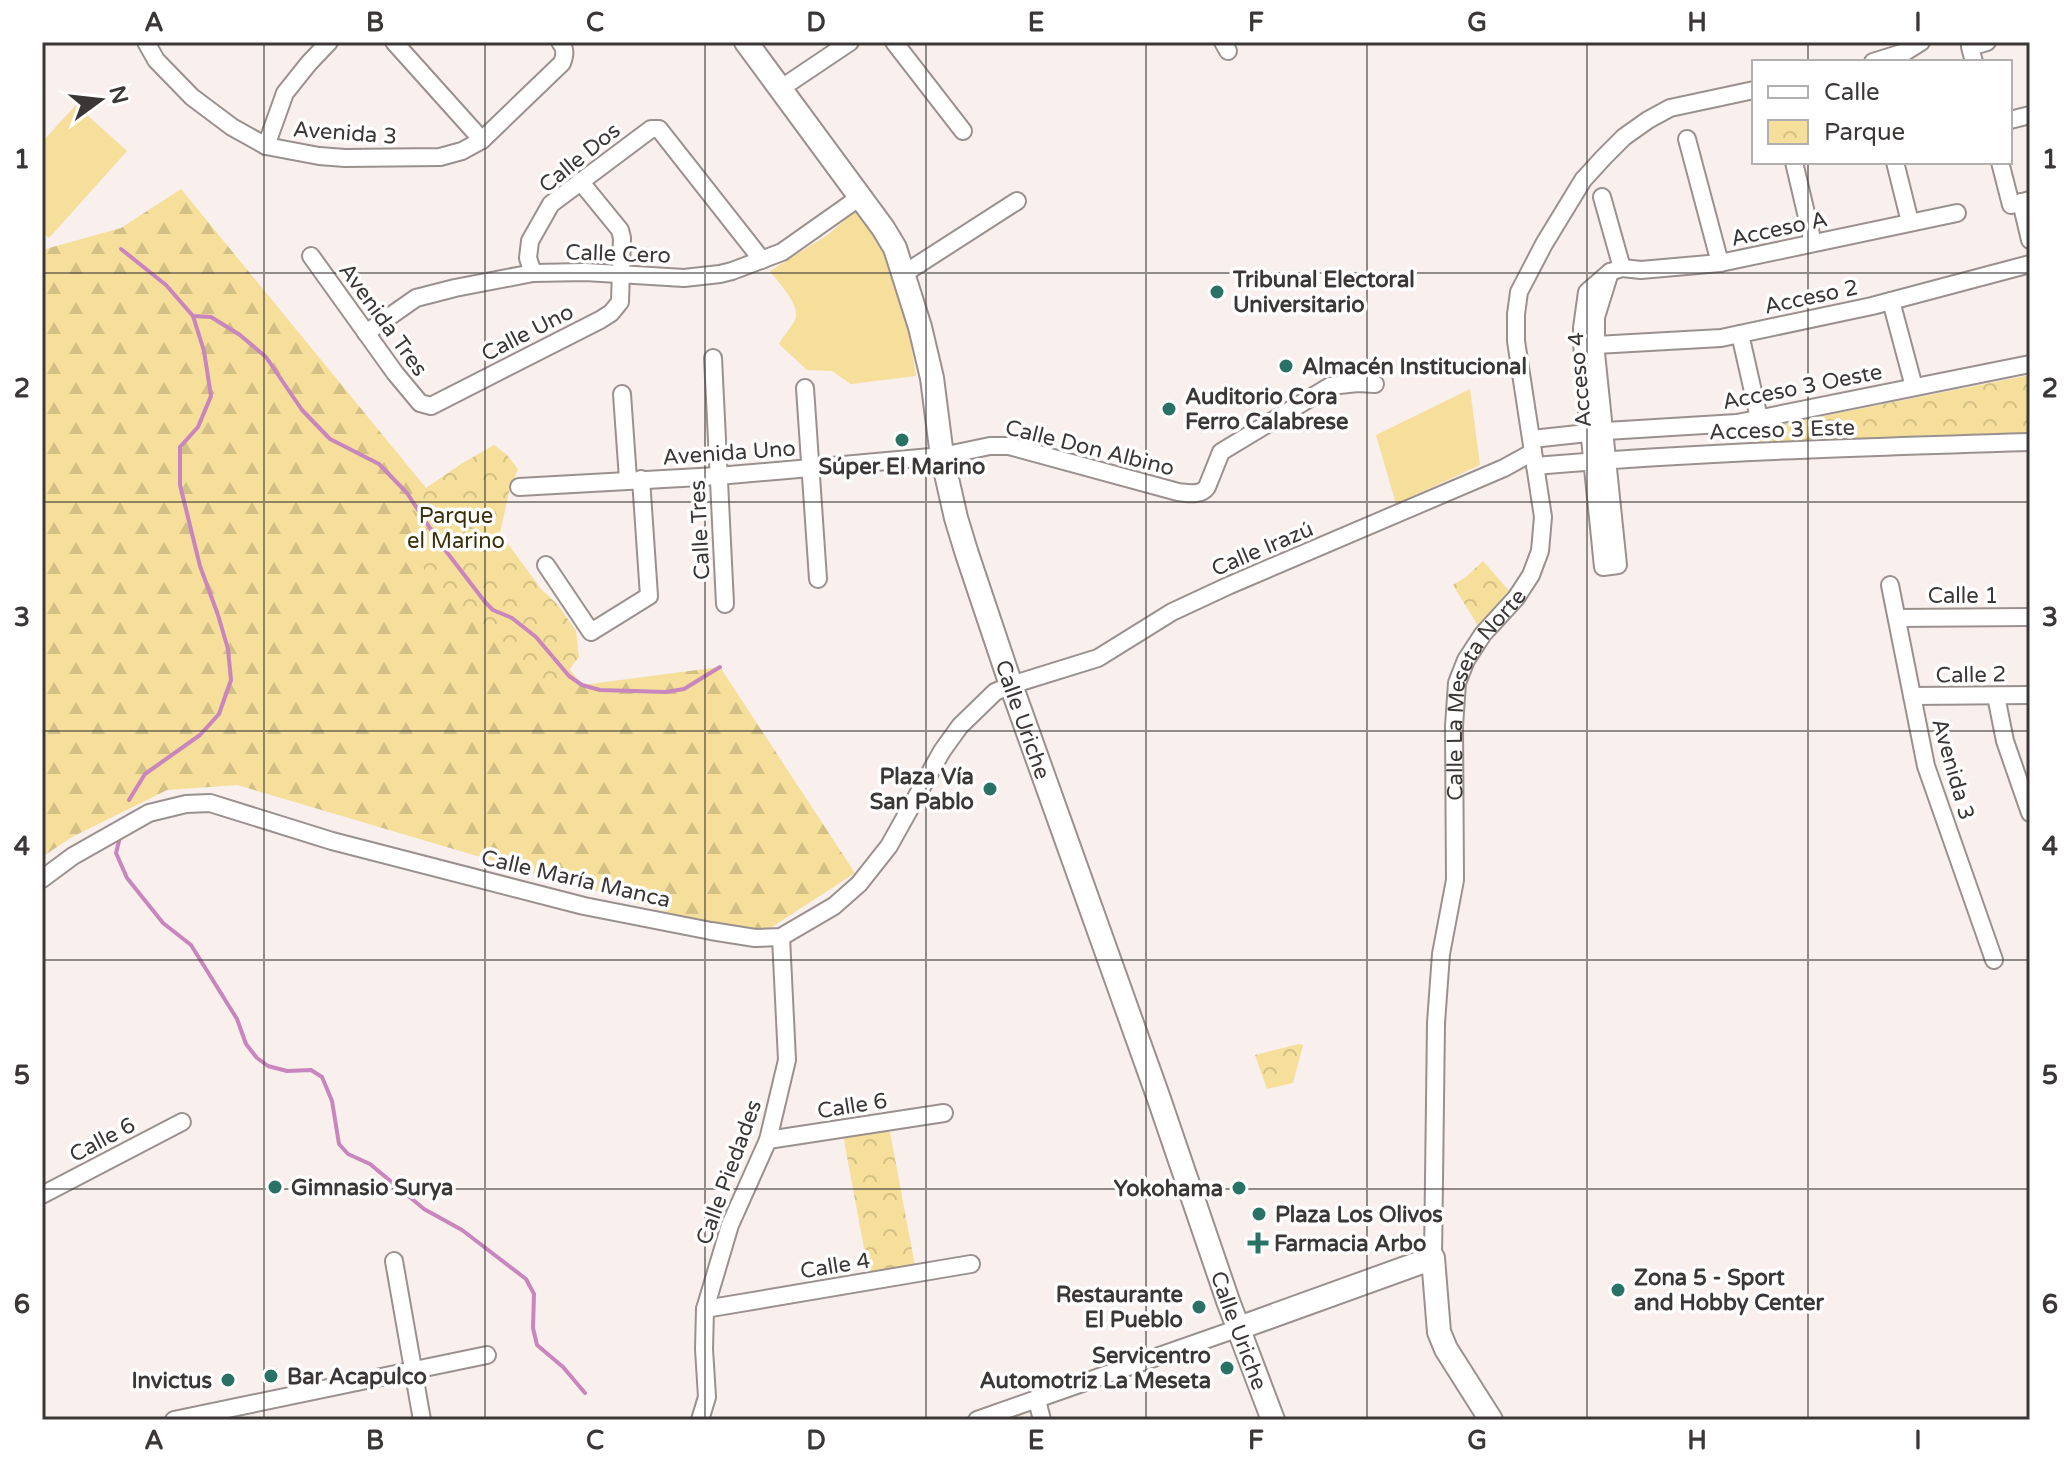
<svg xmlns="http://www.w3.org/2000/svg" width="2072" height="1462" viewBox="0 0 2072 1462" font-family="'Varela Round',sans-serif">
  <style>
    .grass { fill: #f5df9a }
    .forest { fill: url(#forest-firs) }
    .park { fill: url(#park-crowns) }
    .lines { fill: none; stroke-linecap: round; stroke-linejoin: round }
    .stream { stroke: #c985bd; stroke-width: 4 }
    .minor-casing { stroke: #9a918f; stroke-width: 20 }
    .secondary-casing { stroke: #9a918f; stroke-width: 26 }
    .minor { stroke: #fff; stroke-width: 16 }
    .secondary { stroke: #fff; stroke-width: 22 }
    .grid { fill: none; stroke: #3b3737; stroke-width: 2; stroke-opacity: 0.55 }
    .poi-dot { fill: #2a7166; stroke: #fff; stroke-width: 3 }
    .labels { text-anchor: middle; stroke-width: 7; stroke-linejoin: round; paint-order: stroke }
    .street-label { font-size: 22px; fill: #3b3737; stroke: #fff }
    .poi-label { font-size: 22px; font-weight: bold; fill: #3b3737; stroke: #fff; text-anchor: start }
    .park-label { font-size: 22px; fill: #3c310a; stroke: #fff }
    .neatline { fill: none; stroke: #3b3737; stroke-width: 3 }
    .grid-label { font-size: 26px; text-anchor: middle; font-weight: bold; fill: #3b3737 }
  </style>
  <defs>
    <pattern id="forest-firs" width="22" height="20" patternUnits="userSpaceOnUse" patternTransform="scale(2)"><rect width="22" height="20" fill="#f5df9a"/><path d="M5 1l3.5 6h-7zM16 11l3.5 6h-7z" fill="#d3c085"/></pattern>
    <pattern id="park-crowns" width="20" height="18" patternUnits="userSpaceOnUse" patternTransform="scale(2)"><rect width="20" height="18" fill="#f5df9a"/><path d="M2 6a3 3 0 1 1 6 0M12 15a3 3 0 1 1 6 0" fill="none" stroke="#d3c085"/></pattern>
  </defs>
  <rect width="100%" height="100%" fill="#f9efed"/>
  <!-- grass -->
  <g class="grass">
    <polygon points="76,105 127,151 49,238 42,232 42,142"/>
    <path d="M856 210C896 253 908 320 916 376L851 384 832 371 807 370 779 344C783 336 790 329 794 322 803 306 779 284 770 271L829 234Z"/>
    <polygon points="1470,389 1480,465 1396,504 1376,435"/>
  </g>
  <!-- forest -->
  <polygon class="forest" points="181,189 426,488 582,685 720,667 855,873 755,938 237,785 167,790 72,837 42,857 42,250 121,228"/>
  <!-- park -->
  <g class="park">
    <polygon points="2030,375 2030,434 1755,444 1753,430"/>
    <polygon points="494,445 507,455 518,469 509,492 500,533 541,589 558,605 576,631 579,657 562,679 549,683 503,650 427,578 406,519 423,498 426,488 461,464"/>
    <polygon points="1483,561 1511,593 1480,629 1453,585 1466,577"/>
    <polygon points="1299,1044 1303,1045 1293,1083 1267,1089 1255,1055"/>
    <polygon points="889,1127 915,1266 869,1275 843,1135"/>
  </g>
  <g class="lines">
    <!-- stream -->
    <g class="stream">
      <polyline points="121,249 166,285 193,316 211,317 240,335 266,357 302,410 330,439 379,464 407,493 439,542 485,602 493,610 512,618 536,637 569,676 582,685 600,690 666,692 684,689 720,667"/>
      <polyline points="129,800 145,774 200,735 219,714 231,680 228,649 218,615 200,566 180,485 180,447 198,427 211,396 204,351 193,316"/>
      <polyline points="120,837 116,853 127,878 163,923 191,945 237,1019 246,1044 257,1058 268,1066 287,1071 311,1070 322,1077 332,1101 339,1144 348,1154 370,1164 424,1209 462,1230 526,1279 534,1294 533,1328 537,1345 563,1367 585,1393"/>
    </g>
    <defs>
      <g id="minor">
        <path d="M146 42 156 60 192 97 232 127 266 146 319 156 345 158 440 157 462 151 482 140 562 63C565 55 566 49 560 42"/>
        <polyline points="394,42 482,140"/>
        <polyline points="894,42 963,131"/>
        <polyline points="1223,42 1228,51"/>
        <polyline points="1873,62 1905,52 1921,42"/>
        <polyline points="1974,62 1970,47 1987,42"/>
        <polyline points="780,89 850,42"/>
        <polyline points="2010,120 2030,115"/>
        <polyline points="1687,139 1720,263"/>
        <polyline points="266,146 285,93 309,63 329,42"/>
        <polyline points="1794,162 1813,243"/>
        <polyline points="1895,162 1910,222"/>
        <polyline points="2000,162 2011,205 2030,200"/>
        <polyline points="1602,197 1622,268"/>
        <polyline points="2021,202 2030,240"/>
        <polyline points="311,256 395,373 420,403 431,406 600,320 611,313 620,302 622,238 620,230 580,181"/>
        <polygon points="1610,272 1596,317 1596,353 1618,565 1603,567 1583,369 1582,328 1587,292"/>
        <polyline points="1610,272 1622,268 1641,270 1720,263 1957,213"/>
        <polyline points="533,273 528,258 530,241 551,204 651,129 659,129 762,260"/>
        <polyline points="905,273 1017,201"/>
        <polyline points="1891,301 1914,387"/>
        <polyline points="366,333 416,298 455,288 533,273 585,272 684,278 720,274 732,271 782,252 860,197"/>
        <polyline points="1740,334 1759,418"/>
        <polyline points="1596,345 1721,338 1872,306 2030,264"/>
        <polyline points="713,358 725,604"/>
        <polyline points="805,388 818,579"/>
        <polyline points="622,394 628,479"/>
        <polyline points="1532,439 1606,431 1737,423 2030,364"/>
        <path d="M1535 466C1700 452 1865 447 2030 442"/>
        <path d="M519 487 718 476 810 468 942 456 990 446H1009L1178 492C1188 493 1201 496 1207 487L1221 452 1330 386 1358 383 1375 384"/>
        <polyline points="546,565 591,632 649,596 641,479"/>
        <polyline points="1890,585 1926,766 1994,960"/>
        <polyline points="1897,618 2030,617"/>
        <polyline points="1912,696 2030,695"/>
        <polyline points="1996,696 2005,741 2030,813"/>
        <polyline points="42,879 73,856 149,813 186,804 210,803 332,841 584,906 711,931 755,938 781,937 834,906 859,884 889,846 942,751 960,726 995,692 1011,685 1098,658 1172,612 1230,585 1504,468 1533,452"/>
        <polyline points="768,1140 944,1113"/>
        <polyline points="42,1195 182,1122"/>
        <path id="s1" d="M1433 1258 1436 1023 1441 954 1455 880 1454 726 1457 683 1466 660 1483 634 1516 598 1531 575 1540 551 1543 517 1516 341V314L1519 292 1544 244 1583 180 1604 157 1624 137 1648 120 1670 108 1754 90"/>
        <polyline points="394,1261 422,1420"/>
        <polyline points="705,1309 971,1264"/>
        <polyline points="1037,1400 1042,1420"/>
        <polyline points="174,1420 487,1355"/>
        <polyline points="700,1420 707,1397 704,1349 705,1309 730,1225 768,1140 787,1060 781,937"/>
        <polyline points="977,1420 1239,1328"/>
      </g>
      <g id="secondary">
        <path id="s2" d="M746 42 883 228 895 248 920 327 932 378 942 456 956 518 967 554 1011 685 1158 1096 1228 1301 1273 1420"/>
        <polyline points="1239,1328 1433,1258 1439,1332 1446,1349 1491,1420"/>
      </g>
    </defs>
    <!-- minor casing -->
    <use href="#minor" class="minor-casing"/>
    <!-- secondary casing -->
    <use href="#secondary" class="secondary-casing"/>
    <!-- minor -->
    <use href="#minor" class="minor"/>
    <!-- secondary -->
    <use href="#secondary" class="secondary"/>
  </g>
  <!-- grid -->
  <path class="grid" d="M264 42V1420M485 42V1420M705 42V1420M926 42V1420M1146 42V1420M1367 42V1420M1587 42V1420M1808 42V62M1808 162V1420M42 273H2030M42 502H2030M42 731H2030M42 960H2030M42 1189H2030"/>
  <!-- markers -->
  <g class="poi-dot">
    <circle cx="1217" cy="292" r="8"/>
    <circle cx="1286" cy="366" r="8"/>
    <circle cx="1169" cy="409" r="8"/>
    <circle cx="902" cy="440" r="8"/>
    <circle cx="990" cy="789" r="8"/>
    <circle cx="275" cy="1187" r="8"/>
    <circle cx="1239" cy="1188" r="8"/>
    <circle cx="1259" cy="1214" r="8"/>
    <path d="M1254 1231h8v8h8v8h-8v8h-8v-8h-8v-8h8z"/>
    <circle cx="1618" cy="1290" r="8"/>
    <circle cx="1199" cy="1307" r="8"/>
    <circle cx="1227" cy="1368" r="8"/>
    <circle cx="271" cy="1376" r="8"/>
    <circle cx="228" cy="1380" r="8"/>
  </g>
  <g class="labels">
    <!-- street labels -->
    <g class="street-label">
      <text transform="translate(345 132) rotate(4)" y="8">Avenida 3</text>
      <text transform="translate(579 157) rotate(-39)" y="8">Calle Dos</text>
      <text transform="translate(1779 228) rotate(-12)" y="8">Acceso A</text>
      <text transform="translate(618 253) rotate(2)" y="8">Calle Cero</text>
      <text transform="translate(1811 296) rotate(-12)" y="8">Acceso 2</text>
      <text transform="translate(384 319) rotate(54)" y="8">Avenida Tres</text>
      <text transform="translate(527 332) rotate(-27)" y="8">Calle Uno</text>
      <text transform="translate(1579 380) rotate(-95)" y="8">Acceso 4</text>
      <text transform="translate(1802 386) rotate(-11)" y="8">Acceso 3 Oeste</text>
      <text transform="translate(1782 429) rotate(-2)" y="8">Acceso 3 Este</text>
      <text transform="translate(1090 447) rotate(14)" y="8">Calle Don Albino</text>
      <text transform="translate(729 452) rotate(-4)" y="8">Avenida Uno</text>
      <text transform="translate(699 530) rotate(-93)" y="8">Calle Tres</text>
      <text transform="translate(1262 548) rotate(-23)" y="8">Calle Irazú</text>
      <text x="1963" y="603">Calle 1</text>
      <text transform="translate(1971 674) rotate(-1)" y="8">Calle 2</text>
      <text dy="8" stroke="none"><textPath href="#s1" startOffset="574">Calle La Meseta Norte</textPath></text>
      <text dy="8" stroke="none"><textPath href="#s2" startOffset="744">Calle Uriche</textPath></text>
      <text transform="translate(1954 769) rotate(74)" y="8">Avenida 3</text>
      <text transform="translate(576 878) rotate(13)" y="8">Calle María Manca</text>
      <text transform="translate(852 1105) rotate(-9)" y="8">Calle 6</text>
      <text transform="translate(102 1139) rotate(-28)" y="8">Calle 6</text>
      <text transform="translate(728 1172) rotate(-70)" y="8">Calle Piedades</text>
      <text transform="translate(835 1265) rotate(-9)" y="8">Calle 4</text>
      <text dy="8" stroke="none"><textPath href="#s2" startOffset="1392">Calle Uriche</textPath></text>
    </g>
    <!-- poi labels -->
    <g class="poi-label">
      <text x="1233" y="287">Tribunal Electoral<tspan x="1233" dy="25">Universitario</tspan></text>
      <text x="1302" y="374">Almacén Institucional</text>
      <text x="1185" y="404">Auditorio Cora<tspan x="1185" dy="25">Ferro Calabrese</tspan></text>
      <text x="902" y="474" text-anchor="middle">Súper El Marino</text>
      <text x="974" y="784" text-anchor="end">Plaza Vía<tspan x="974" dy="25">San Pablo</tspan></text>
      <text x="291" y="1195">Gimnasio Surya</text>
      <text x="1223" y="1196" text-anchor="end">Yokohama</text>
      <text x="1275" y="1222">Plaza Los Olivos</text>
      <text x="1274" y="1251">Farmacia Arbo</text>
      <text x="1634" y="1285">Zona 5 - Sport<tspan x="1634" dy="25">and Hobby Center</tspan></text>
      <text x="1183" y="1302" text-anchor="end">Restaurante<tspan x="1183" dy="25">El Pueblo</tspan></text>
      <text x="1211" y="1363" text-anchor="end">Servicentro<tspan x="1211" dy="25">Automotriz La Meseta</tspan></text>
      <text x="287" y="1384">Bar Acapulco</text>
      <text x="212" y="1388" text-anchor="end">Invictus</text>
    </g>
    <!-- park labels -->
    <g class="park-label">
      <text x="456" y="523">Parque<tspan x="456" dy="25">el Marino</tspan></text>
    </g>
  </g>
  <!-- border -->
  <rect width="2072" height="1462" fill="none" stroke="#ffffff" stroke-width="88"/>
  <!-- legend -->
  <rect x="1752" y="60" width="260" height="104" fill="#ffffff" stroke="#b1afaf" stroke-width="2"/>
  <rect x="1768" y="86" width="40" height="12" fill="#ffffff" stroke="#b1afaf" stroke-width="2"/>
  <text x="1824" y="100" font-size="24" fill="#3b3737">Calle</text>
  <rect x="1768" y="120" width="40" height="24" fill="url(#park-crowns)" stroke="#b1afaf" stroke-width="2"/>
  <text x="1824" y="140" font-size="24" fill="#3b3737">Parque</text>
  <!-- north arrow -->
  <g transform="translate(100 100) rotate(75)" stroke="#ffffff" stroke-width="6" paint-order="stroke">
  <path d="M0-6L14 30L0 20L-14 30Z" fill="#3b3737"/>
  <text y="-12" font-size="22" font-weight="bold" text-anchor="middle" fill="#3b3737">N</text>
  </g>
  <rect x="44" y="44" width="1984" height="1374" class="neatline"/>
  <g class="grid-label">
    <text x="154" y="31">A</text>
    <text x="375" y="31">B</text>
    <text x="595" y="31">C</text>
    <text x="816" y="31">D</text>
    <text x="1036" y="31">E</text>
    <text x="1256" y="31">F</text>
    <text x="1477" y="31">G</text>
    <text x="1697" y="31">H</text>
    <text x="1918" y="31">I</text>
    <text x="22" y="168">1</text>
    <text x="2050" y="168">1</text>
    <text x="22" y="397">2</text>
    <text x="2050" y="397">2</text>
    <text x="22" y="626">3</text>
    <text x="2050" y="626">3</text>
    <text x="22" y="855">4</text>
    <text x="2050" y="855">4</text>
    <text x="22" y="1084">5</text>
    <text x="2050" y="1084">5</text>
    <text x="22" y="1313">6</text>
    <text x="2050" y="1313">6</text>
    <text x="154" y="1449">A</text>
    <text x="375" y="1449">B</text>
    <text x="595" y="1449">C</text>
    <text x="816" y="1449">D</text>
    <text x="1036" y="1449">E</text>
    <text x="1256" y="1449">F</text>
    <text x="1477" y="1449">G</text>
    <text x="1697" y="1449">H</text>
    <text x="1918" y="1449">I</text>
  </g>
</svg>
